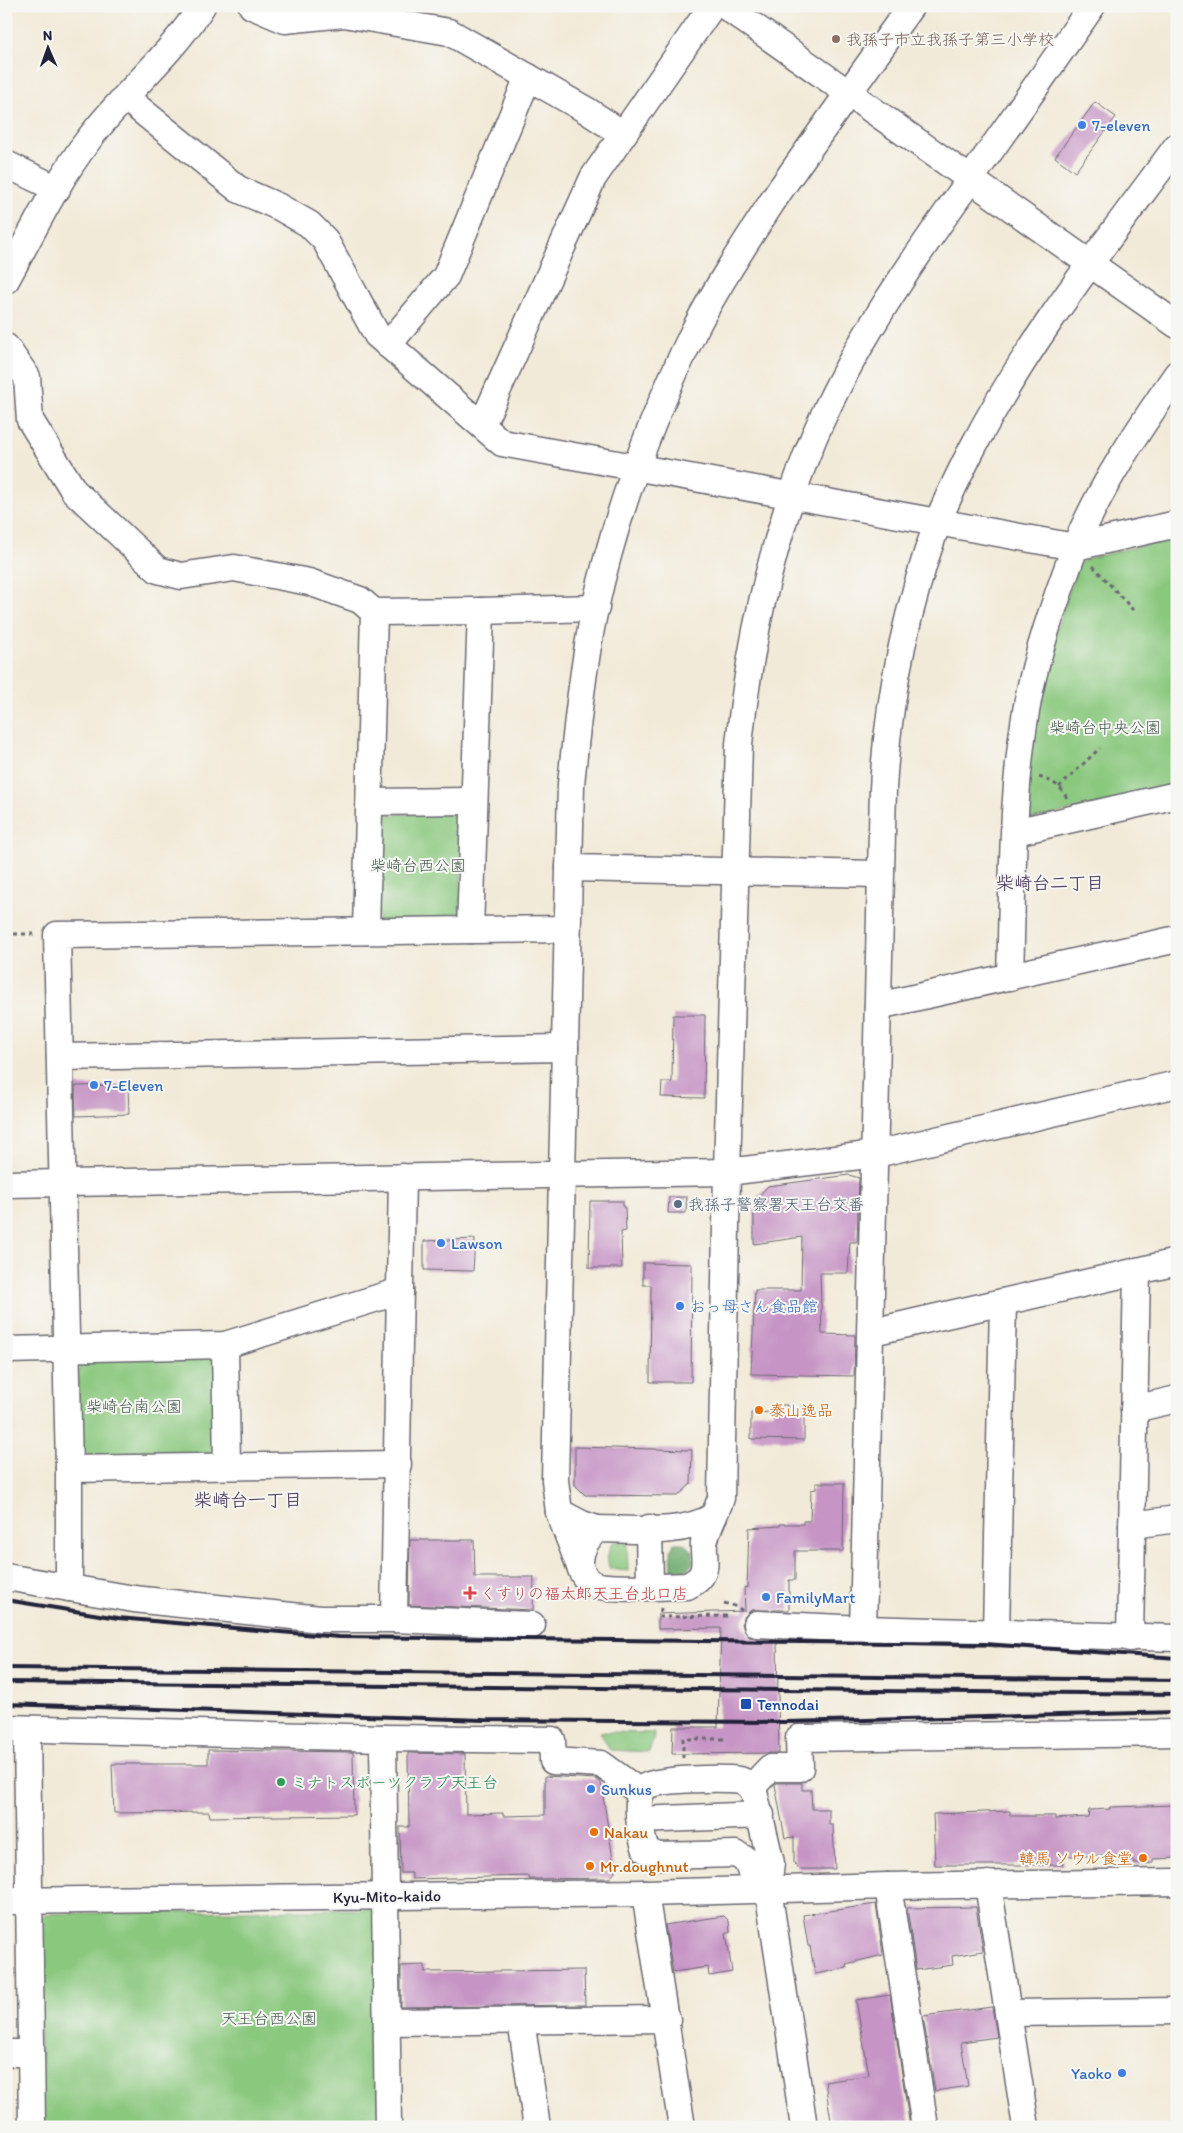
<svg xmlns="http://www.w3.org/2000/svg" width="1183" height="2133" viewBox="0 0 1183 2133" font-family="Itim,'Klee One',sans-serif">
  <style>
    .green { fill: #8ac87e; stroke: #56755c }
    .forest { fill: #6fac6d; stroke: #486754 }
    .building { fill: #c694c5 }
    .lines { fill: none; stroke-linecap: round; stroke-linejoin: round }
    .minor-casing { stroke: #6b6872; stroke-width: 29 }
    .path { stroke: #6b6872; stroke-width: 3; stroke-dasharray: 4 4; stroke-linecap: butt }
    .minor { stroke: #fff; stroke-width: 26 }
    .rail { stroke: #22223b; stroke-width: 4 }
    .education-dot { fill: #8d6e63; stroke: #f6f6f2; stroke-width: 2 }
    .shop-dot { fill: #3f7fe0; stroke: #f6f6f2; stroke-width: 2 }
    .service-dot { fill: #5c6f8a; stroke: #f6f6f2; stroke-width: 2 }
    .food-dot { fill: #e8710a; stroke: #f6f6f2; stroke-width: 2 }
    .health-dot { fill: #e0444e; stroke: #f6f6f2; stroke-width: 2 }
    .transit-dot { fill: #1a4fb4; stroke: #f6f6f2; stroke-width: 2 }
    .leisure-dot { fill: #2e9e5b; stroke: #f6f6f2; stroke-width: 2 }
    .labels { text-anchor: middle; stroke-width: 4; stroke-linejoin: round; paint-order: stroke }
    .education-label { font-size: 16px; fill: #785e54; stroke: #f6f6f2; text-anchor: start }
    .shop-label { font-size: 16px; fill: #366cbe; stroke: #f6f6f2; text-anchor: start }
    .park-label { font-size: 16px; fill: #465c52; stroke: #f6f6f2 }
    .service-label { font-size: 16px; fill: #4e5e75; stroke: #f6f6f2; text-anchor: start }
    .food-label { font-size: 16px; fill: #c56008; stroke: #f6f6f2; text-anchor: start }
    .health-label { font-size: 16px; fill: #be3a42; stroke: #f6f6f2; text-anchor: start }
    .transit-label { font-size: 16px; fill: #164399; stroke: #f6f6f2; text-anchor: start }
    .leisure-label { font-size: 16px; fill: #27864d; stroke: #f6f6f2; text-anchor: start }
    .street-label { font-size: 16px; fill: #22223b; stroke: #f6f6f2 }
    .neighbourhood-label { font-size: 18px; font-weight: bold; fill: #5b4a6b; stroke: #f6f6f2 }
  </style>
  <rect width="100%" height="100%" fill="#f6f6f2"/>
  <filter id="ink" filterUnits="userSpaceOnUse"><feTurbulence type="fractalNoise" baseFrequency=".02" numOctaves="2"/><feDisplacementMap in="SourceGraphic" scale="10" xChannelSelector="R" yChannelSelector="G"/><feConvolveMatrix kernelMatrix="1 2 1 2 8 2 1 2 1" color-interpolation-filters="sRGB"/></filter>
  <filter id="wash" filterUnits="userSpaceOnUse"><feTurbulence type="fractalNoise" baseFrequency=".0096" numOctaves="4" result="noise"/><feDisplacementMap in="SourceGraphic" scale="20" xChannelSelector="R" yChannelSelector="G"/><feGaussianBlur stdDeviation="1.12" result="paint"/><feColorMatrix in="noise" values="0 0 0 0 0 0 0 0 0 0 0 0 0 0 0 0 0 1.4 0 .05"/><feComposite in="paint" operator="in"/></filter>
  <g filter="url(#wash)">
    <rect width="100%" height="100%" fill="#f2ead8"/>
    <!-- green -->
    <g class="green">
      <polygon points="1177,537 1177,787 1032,819 1025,813 1032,739 1045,664 1078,565 1086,559"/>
      <polygon points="463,813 460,915 452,922 378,923 375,815"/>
      <polygon points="211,1353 218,1359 219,1452 212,1457 80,1458 75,1454 80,1356"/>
      <path d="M622 1541 627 1544 628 1571 610 1569C606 1559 607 1551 613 1542Z"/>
      <polygon points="600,1732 655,1733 649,1752 610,1750"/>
      <polygon points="371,1909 378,1917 379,2127 41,2127 38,1922 45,1914"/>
    </g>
    <!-- forest -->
    <polygon class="forest" points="674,1543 684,1543 693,1551 693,1564 684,1572 672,1570 671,1550"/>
    <g id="blocks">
      <!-- building -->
      <g class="building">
        <polygon points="1095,102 1116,117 1075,172 1055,157"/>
        <polygon points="673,1015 705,1015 704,1098 661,1097 662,1082 672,1082"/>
        <polygon points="128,1085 129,1114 76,1116 75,1086"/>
        <polygon points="849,1175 859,1178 857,1242 850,1242 848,1273 820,1273 822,1334 855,1335 854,1376 751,1374 755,1290 801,1290 802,1237 754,1244 754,1201 768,1186"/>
        <polygon points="669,1197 687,1197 686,1213 668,1213"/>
        <polygon points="590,1201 623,1201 623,1207 625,1208 626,1231 621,1232 622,1268 589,1268"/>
        <polygon points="475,1239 473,1271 424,1270 424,1241"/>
        <polygon points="643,1263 692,1264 691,1382 650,1382 651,1285 643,1285"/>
        <polygon points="772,1405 787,1405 787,1408 804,1408 804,1440 751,1439 751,1413 773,1412"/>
        <polygon points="575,1447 692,1450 691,1484 678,1496 585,1495 575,1485"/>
        <polygon points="816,1483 844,1483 843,1551 795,1551 795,1580 789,1580 789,1610 751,1610 745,1616 742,1623 744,1630 749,1637 777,1640 779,1753 672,1754 673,1727 718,1727 721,1628 658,1629 658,1614 745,1611 744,1587 747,1588 749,1528 780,1526 780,1524 803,1524 803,1521 810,1521 811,1490 816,1489"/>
        <polygon points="410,1540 474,1540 475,1577 534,1577 533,1610 409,1605"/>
        <polygon points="208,1750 353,1752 354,1815 210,1817 209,1812 114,1813 112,1764 208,1764"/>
        <polygon points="408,1753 465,1754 466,1814 503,1813 503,1816 545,1815 545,1776 596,1779 601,1783 615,1872 610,1878 529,1879 529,1876 412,1879 412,1873 401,1873 400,1827 409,1827"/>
        <polygon points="776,1783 802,1783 802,1790 811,1790 812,1809 829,1809 829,1825 833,1825 835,1869 800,1869 794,1863 794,1837 785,1838 775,1785"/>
        <polygon points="1177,1805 1177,1858 1153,1859 1153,1863 1134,1864 1134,1861 1118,1861 1118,1856 1062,1856 1063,1865 935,1865 933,1814 1010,1811 1010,1816 1055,1816 1055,1819 1088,1817 1089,1810 1110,1809 1110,1807"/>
        <polygon points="876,1904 883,1955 846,1964 847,1968 815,1974 810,1946 808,1946 803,1915"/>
        <polygon points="976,1907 983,1951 952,1956 953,1965 916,1970 907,1908"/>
        <polygon points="724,1916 729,1921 730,1933 726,1933 732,1972 709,1976 708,1967 673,1972 665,1925"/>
        <polygon points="425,1965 425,1972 584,1970 585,2005 401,2007 401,1966"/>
        <polygon points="890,1995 910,2127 832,2127 825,2082 869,2075 856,2000"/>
        <polygon points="992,2007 997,2037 961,2042 968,2086 935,2091 923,2016"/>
      </g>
    </g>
  </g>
  <g filter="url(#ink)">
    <use href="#blocks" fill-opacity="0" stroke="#6b6872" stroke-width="1"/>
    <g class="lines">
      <defs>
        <g id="minor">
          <polyline points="252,6 285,20 344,14 449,32 586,110 623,134"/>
          <polyline points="725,6 1177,325"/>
          <path d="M126 98 238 189 279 207 309 224 325 240 377 335 502 443 1075 547C1057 597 1038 647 1028 700 1011 790 1013 886 1010 977"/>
          <polyline points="6,164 57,189"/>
          <path d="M6 280C32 233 56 182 89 139 124 93 170 56 202 6"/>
          <polyline points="388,345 446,276 528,77"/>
          <polyline points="6,347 27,377 30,420 74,491 158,570 181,576 234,568 309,582 360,600 374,612 481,611 596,608"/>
          <path d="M1177 374C1138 430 1101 485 1075 547L1177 524"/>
          <polyline points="482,425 593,178 712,6"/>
          <polyline points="370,802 473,801"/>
          <polyline points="1015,832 1177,795"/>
          <polyline points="569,868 880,874"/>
          <polyline points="470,930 481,611"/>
          <polyline points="366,931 374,612"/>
          <polyline points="878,1006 1177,939"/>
          <polyline points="60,1057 565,1048"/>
          <polyline points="6,1184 727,1172 876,1154 1177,1084"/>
          <polyline points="872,1332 1177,1262"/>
          <polyline points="225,1345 227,1466"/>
          <polyline points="6,1350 225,1345 400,1291"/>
          <polyline points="1134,1409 1177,1399"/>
          <polyline points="69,1469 398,1464"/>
          <path d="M559 1512 555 1480 571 784C577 725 583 666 595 608 616 513 651 419 694 331 719 282 750 236 780 190 823 128 867 67 911 6"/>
          <path d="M714 1516C682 1536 634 1529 597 1529 587 1538 580 1548 580 1562 579 1569 586 1581 593 1584 607 1591 669 1586 687 1586 693 1583 699 1580 702 1574 707 1565 703 1552 704 1543 707 1528 716 1513 721 1498L727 1172 739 744C750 639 773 535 814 437 852 348 907 269 962 191 1006 129 1049 68 1092 6"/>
          <polyline points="1132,1525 1177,1519"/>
          <polyline points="649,1528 650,1586"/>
          <polyline points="579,1564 559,1512 582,1524 597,1529"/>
          <polyline points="6,1577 134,1599 320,1619 394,1619 532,1625"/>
          <polyline points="69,1588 69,1469 57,935 567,929"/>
          <polyline points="394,1619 402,1177"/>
          <path d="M757 1624 863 1629 883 789C888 697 906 610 937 524 947 498 960 473 972 449 1028 341 1105 244 1177 146"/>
          <polyline points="863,1629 1177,1638"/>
          <polyline points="996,1633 1003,1302"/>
          <polyline points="1130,1638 1137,1271"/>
          <polyline points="6,1728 383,1738 552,1740 553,1761 601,1764 641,1793"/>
          <polyline points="27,1729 32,2127"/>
          <polyline points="383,1738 388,2127"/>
          <polyline points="752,1787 770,1768 800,1768 799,1738 1177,1733"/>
          <polyline points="640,1820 761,1815"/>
          <polyline points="988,1884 1008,2013 1177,2011"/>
          <polyline points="888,1886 925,2127"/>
          <path d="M768 1889 751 1872 746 1860 736 1854 657 1856 646 1850C641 1836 633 1797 645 1787 655 1778 726 1778 740 1780 747 1782 751 1787 754 1792L771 1863 768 1889 804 2127"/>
          <polyline points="645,1893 682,2127"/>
          <polyline points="6,1901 645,1893 888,1886 1177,1882"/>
          <polyline points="1008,2013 1026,2127"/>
          <polyline points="521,2021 537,2127"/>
          <polyline points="387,2022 667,2019"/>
          <polyline points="6,2053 31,2053"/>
        </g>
      </defs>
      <!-- minor casing -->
      <use href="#minor" class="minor-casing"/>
      <!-- path -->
      <g class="path">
        <polyline points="1093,566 1133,610"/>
        <polyline points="1176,740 1177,742"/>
        <path d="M1039 777C1051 781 1062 786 1067 798"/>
        <polyline points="1059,787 1100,748"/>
        <polyline points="6,934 37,934"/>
        <polyline points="724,1603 738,1607 742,1611"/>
        <polyline points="661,1608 660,1617 728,1616"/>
        <polyline points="683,1758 683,1739 728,1739"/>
      </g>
      <!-- minor -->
      <use href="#minor" class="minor"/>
      <!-- rail -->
      <g class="rail">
        <polyline points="6,1600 118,1618 339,1637 985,1644 1177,1658"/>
        <polyline points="6,1668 1177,1680"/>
        <polyline points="6,1682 1177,1694"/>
        <polyline points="6,1704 483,1720 786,1722 1177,1712"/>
      </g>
    </g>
  </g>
  <!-- markers -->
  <circle class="education-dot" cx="836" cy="39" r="5"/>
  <g class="shop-dot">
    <circle cx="1082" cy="125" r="5"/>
    <circle cx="94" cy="1085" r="5"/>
    <circle cx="441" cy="1243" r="5"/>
    <circle cx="680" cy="1306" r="5"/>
    <circle cx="766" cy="1597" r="5"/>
    <circle cx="591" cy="1789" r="5"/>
    <circle cx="1122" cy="2073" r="5"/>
  </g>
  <circle class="service-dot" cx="678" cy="1204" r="5"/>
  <g class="food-dot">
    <circle cx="759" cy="1410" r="5"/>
    <circle cx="594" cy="1832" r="5"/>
    <circle cx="1143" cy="1858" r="5"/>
    <circle cx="590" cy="1866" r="5"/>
  </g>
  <path class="health-dot" d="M467.5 1585.5h5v5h5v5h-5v5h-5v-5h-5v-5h5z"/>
  <rect class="transit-dot" x="740" y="1698" width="12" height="12" rx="2.5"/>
  <circle class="leisure-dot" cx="281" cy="1782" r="5"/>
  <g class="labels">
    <!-- education labels -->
    <g class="education-label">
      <text x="846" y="45">我孫子市立我孫子第三小学校</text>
    </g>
    <!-- shop labels -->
    <g class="shop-label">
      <text x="1092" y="131">7-eleven</text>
      <text x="104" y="1091">7-Eleven</text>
      <text x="451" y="1249">Lawson</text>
      <text x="690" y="1312">おっ母さん食品館</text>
      <text x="776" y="1603">FamilyMart</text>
      <text x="601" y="1795">Sunkus</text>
      <text x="1112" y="2079" text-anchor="end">Yaoko</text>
    </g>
    <!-- park labels -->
    <g class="park-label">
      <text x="1105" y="733">柴崎台中央公園</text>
      <text x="418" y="871">柴崎台西公園</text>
      <text x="134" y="1412">柴崎台南公園</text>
      <text x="269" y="2024">天王台西公園</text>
    </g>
    <!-- service labels -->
    <g class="service-label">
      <text x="688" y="1210">我孫子警察署天王台交番</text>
    </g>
    <!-- food labels -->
    <g class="food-label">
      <text x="769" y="1416">泰山逸品</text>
      <text x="604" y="1838">Nakau</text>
      <text x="1133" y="1864" text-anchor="end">韓馬 ソウル食堂</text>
      <text x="600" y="1872">Mr.doughnut</text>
    </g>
    <!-- health labels -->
    <g class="health-label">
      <text x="480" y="1599">くすりの福太郎天王台北口店</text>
    </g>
    <!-- transit labels -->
    <g class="transit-label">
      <text x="757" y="1710">Tennodai</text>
    </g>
    <!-- leisure labels -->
    <g class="leisure-label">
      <text x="291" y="1788">ミナトスポーツクラブ天王台</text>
    </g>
    <!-- street labels -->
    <g class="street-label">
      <text transform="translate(387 1896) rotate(-1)" y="6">Kyu-Mito-kaido</text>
    </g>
    <!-- neighbourhood labels -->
    <g class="neighbourhood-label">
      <text x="1050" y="889">柴崎台二丁目</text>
      <text x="248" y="1506">柴崎台一丁目</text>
    </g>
  </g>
  <!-- margin -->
  <rect width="1183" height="2133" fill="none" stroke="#f6f6f2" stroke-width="25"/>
  <!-- north arrow -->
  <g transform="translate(48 48) rotate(358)" stroke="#f6f6f2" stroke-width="4" paint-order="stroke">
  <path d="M0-4L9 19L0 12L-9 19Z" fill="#22223b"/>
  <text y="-8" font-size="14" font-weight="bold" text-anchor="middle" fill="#22223b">N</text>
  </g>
</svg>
